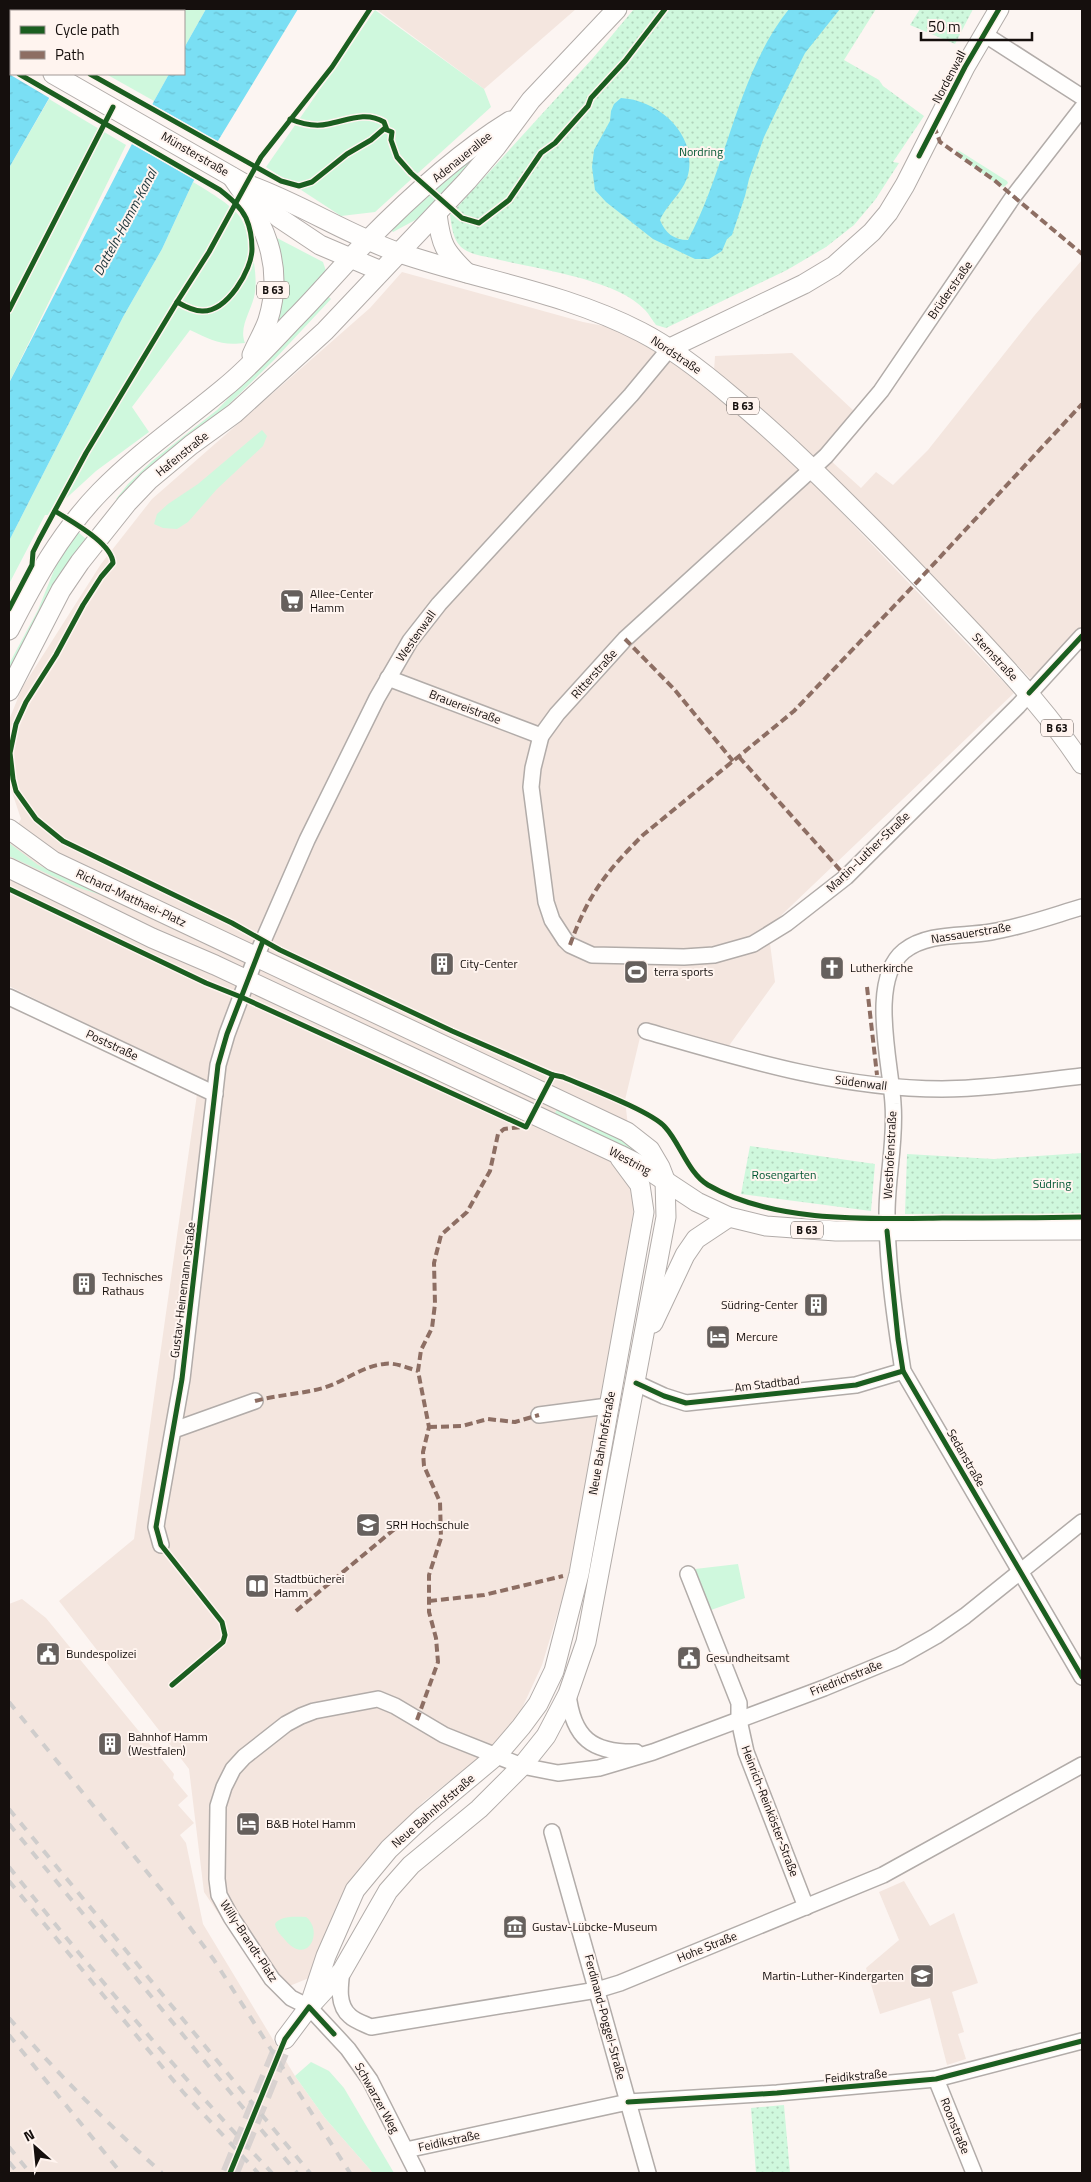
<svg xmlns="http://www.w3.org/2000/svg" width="1091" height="2182" viewBox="0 0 1091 2182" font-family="'Titillium Web',sans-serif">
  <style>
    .built { fill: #f4e6df }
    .grass { fill: #cff8dd }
    .park { fill: url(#park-dots) }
    .water { fill: url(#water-ripples) }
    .pier { fill: #fcf5f2 }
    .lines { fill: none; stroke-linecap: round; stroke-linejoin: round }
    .major-tunnel { stroke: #d9d2d0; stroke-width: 19; stroke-dasharray: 19 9; stroke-linecap: butt }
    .minor-casing { stroke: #b2aca9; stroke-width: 18 }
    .major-casing { stroke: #b2aca9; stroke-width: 21 }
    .minor { stroke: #fffefd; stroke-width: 15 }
    .major { stroke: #fffefd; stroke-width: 19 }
    .rail { stroke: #cfcdcc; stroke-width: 4; stroke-dasharray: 9 9; stroke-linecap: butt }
    .quiet { stroke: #8d6e63; stroke-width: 4; stroke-dasharray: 8 4; stroke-linecap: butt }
    .cycleway-casing { stroke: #fff4ef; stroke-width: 8 }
    .cycleway { stroke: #1b5e20; stroke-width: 5 }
    .labels { text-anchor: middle; stroke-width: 4; stroke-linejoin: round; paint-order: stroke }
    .shield { fill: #fff4ef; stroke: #5b5451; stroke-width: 1 }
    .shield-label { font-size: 11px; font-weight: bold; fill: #150f0d }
    .street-label { font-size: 12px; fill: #150f0d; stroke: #fff4ef }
    .park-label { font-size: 12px; fill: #005632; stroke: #fff4ef }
    .poi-label { font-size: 12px; fill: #150f0d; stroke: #fff4ef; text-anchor: start }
    .water-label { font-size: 14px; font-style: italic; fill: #1d353a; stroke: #fff4ef }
  </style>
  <defs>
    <pattern id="park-dots" width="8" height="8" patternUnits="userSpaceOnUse" patternTransform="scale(1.25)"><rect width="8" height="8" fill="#cff8dd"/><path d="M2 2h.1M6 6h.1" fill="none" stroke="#b1d3bc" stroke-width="1.8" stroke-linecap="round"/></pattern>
    <pattern id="water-ripples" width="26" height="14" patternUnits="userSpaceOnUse" patternTransform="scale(1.25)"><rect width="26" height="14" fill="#7adff4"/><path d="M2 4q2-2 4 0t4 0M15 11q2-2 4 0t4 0" fill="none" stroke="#69bed0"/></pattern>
  </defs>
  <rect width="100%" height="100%" fill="#fcf5f2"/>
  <!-- built -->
  <g class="built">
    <polygon points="376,9 576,9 484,89"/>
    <polygon points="1082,260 1082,628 1048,666 1039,673 1030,678 824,467 830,460 861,488 876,472 893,485 928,450 1034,316"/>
    <polygon points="402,272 583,322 609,327 641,342 704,382 774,442 1014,693 768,928 775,982 728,1047 643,1025 625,1100 636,1196 575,1556 542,1665 511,1732 423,1802 357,1876 309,1978 287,1987 259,1974 204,1892 189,1769 59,1601 134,1539 199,1080 9,986 9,841 21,819 9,783 9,720 22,688 101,564 152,499 370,308"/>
    <polygon points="792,353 855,412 814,459 714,371 715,356"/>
    <polygon points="22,1599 46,1618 174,1774 173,1778 188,1796 178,1805 194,1823 180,1835 186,1843 203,1924 295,2076 325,2118 373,2173 9,2173 9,1604"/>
    <polygon points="904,1881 930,1926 954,1913 978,1983 952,1992 964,2032 958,2034 966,2059 947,2065 930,1998 880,2014 866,1968 899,1940 879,1892"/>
  </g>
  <!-- grass -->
  <g class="grass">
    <polygon points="102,9 206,9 184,48 184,11 100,11"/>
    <polygon points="375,10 484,89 491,107 375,212 341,216 266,167"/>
    <polygon points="106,74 169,74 154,101"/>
    <polygon points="49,99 126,145 9,383 9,168"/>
    <polygon points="489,142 491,144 419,218 393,232 391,230"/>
    <polygon points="958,150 1007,181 1008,183 1004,187 1000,186 956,154"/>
    <path d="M193 182C206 190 231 204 240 217 250 231 258 274 255 292 253 309 238 326 245 343 220 346 212 340 190 330L132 407 149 432 96 471 48 515H45L9 584V541L123 317 162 249Z"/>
    <path d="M277 238 323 262 326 271 274 329C281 298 287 269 277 238Z"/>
    <polygon points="328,296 331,299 274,360 220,413 120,499 116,499 128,484 152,461 217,410"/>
    <polygon points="262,430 267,436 263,446 217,489 188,522 177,529 163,528 154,524 157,514 168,504 198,484"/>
    <polygon points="78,532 86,539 71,560 9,673 9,664 38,610 59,558"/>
    <polygon points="9,843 38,865 111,898 76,887 9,856"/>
    <polygon points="558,1107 621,1137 635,1147 634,1150 631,1150 555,1113"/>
    <polygon points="738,1564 745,1598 711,1610 695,1569"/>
    <path d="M306 1917C324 1931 308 1966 286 1941 281 1935 276 1931 275 1924 281 1915 296 1917 306 1917Z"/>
    <polygon points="311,2062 329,2071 344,2088 394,2173 373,2173 325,2118 295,2076"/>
  </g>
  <!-- park -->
  <g class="park">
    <path d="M634 9H876L844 60 879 80 883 86 924 116 893 162 899 163 875 200 854 225 826 247 787 270 666 328 656 325C652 320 649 314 645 310 618 280 538 269 500 260 490 257 476 256 467 251 453 244 452 228 450 215L593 58Z"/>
    <polygon points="920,9 973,9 955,44 910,25"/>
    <polygon points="750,1146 875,1164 871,1211 741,1194"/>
    <polygon points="1082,1153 1082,1214 905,1214 907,1154 994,1159"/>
    <polygon points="784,2105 790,2173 756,2173 751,2108"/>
  </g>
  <!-- water -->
  <g class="water">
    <polygon points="206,9 298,9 193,182 162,249 123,317 9,541 9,383 154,101 169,74 184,74 184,48"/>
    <path d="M789 9H840L805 53 782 99 764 137 749 179 745 196 732 235 727 239 722 251 709 259H695L653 239 606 202 595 190 592 167 594 150 610 121 611 111 614 104 621 98C657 100 694 131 689 170 686 191 668 202 660 220 665 233 674 240 688 240 727 167 737 74 789 9Z"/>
    <polygon points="9,54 11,74 63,74 9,168"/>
  </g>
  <!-- pier -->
  <g class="pier">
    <polygon points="11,47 11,74 66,74 51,99 9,74 9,49"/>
    <polygon points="150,103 220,143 197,181 130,143"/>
  </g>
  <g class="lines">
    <!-- major-tunnel -->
    <polyline class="major-tunnel" points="230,2173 285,2039"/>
    <defs>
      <g id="minor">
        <polyline points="984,34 1082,97"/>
        <polyline points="1082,108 1013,197 881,391 826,456 625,639 557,714 541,736 533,768 531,787 546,902 552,920 565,940 570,945 592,955 684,957 714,955 753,944 787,923 846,877 1018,706 1082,636"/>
        <polyline points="388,678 541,736"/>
        <path d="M1082 907C1052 916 1022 927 991 932 963 937 928 932 904 951 868 980 891 1064 893 1104 896 1140 887 1177 887 1213 887 1265 895 1319 903 1371L1082 1677"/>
        <polyline points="9,997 215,1094"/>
        <path d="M646 1031C743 1059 840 1089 942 1089 987 1089 1038 1081 1082 1076"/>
        <polyline points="636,1383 664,1396 686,1403 856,1385 903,1371"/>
        <polyline points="539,1415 608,1406"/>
        <polyline points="174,1430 255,1401"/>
        <polyline points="161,1545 156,1527 157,1520 182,1379 218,1065 227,1034 256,957 307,840 377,698 410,641 439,604 631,395 670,348"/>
        <polyline points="688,1574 739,1703 739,1720 746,1752 806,1907"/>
        <path d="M568 1694C573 1738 592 1753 636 1752"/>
        <polyline points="552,1832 648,2173"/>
        <path d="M342 1971C340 1986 337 2005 350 2016 355 2021 365 2024 371 2027L597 1990 620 1983 883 1875 1082 1765"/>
        <polyline points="936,2079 974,2173"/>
        <polyline points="406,2150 628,2102 777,2093 936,2079 1082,2041"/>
        <polyline points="417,2173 370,2080 348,2049 309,2007 291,1998 272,1979 231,1917 219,1895 217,1879 218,1806 224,1787 233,1769 244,1757 286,1724 301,1716 314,1711 378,1699 395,1706 444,1735 522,1766 558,1773 599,1768 653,1752 824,1688 899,1657 936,1636 965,1616 1082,1522"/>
      </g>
      <g id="major">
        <polyline points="9,49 11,50"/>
        <path d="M53 74 243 183C296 201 344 233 397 252 478 280 564 292 641 332 674 349 703 372 731 396 781 437 827 483 873 529 909 565 944 602 979 639 1016 679 1052 718 1082 764"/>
        <path d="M232 177C264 221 285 265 268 320 264 332 257 343 252 355"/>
        <polyline points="249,189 278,217 320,245 381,271"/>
        <path d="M437 214C441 245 444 251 467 273"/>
        <polyline points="670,348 804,284 834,266 872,232 888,213 905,185 965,67 999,9"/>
        <path d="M9 630C34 581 61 532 100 492 138 453 182 423 224 388 249 368 272 342 294 319 319 294 341 267 366 242 409 198 458 153 510 121"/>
        <polyline points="9,691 61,590 80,562 127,503 149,480 191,445 235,413 325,331 467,181 496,147 531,100 617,9"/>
        <polyline points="9,829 53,861 627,1132 650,1150 660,1167 665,1180 666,1217 586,1642 568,1694 546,1736 522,1766 479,1809 411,1865 388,1891 342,1971 309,2007 285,2039"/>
        <polyline points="9,868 152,938 215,965 620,1155 644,1167 697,1202 729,1217 766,1226 836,1231 1082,1230"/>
        <polyline points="653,1323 685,1255 696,1239 729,1217"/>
        <polyline points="311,2001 326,1956 355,1890 389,1849 424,1816 497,1755 521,1727 538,1704 554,1671 579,1574 644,1212 640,1185 620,1158"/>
      </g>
    </defs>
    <!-- minor casing -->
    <use href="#minor" class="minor-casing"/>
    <!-- major casing -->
    <use href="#major" class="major-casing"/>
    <!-- minor -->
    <use href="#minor" class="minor"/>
    <!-- major -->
    <use href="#major" class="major"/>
    <!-- rail -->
    <g class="rail">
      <polyline points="9,1702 169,1899 214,1960 350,2173"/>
      <polyline points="9,1809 310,2173"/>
      <polyline points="9,1824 297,2173"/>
      <path d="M9 1867C93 1972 180 2075 272 2173"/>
      <polyline points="9,1881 183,2092 258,2173"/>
      <path d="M9 2018C58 2074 107 2123 162 2173"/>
      <polyline points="9,2035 121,2173"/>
      <polyline points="9,2147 30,2173"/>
      <polyline points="9,2162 18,2173"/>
    </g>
    <!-- quiet -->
    <g class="quiet">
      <polyline points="9,28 11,29"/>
      <polyline points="9,68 11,70"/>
      <polyline points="934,126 940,142 994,180 1082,254"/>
      <polyline points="625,639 674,689 733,761"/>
      <polyline points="739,757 849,880"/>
      <path d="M570 945C588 895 605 873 643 835L794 711 917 582 1082 404"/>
      <polyline points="867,987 877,1075"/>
      <path d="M255 1401C277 1395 301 1394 323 1388 344 1382 362 1366 384 1364 395 1362 407 1368 418 1371"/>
      <polyline points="429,1427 462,1426 488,1419 515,1422 539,1415"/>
      <polyline points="429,1601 484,1595 563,1576"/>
      <polyline points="296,1611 403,1522"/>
      <polyline points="417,1720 438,1662 436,1638 429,1612 429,1575 441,1538 440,1502 424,1466 423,1452 429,1427 418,1371 421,1350 432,1328 435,1304 434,1263 441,1235 467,1212 490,1171 498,1134 504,1129 522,1127"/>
    </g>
    <defs>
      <g id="cycleway">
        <path d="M19 74 220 190C230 198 240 206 246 218 250 227 252 239 252 249 252 270 227 312 202 311 194 311 184 306 177 302"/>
        <polyline points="90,74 281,181 299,186 312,182 347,154 371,140 385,128"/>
        <path d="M290 119C302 124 315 127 328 124 348 120 366 111 384 122L387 130 392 132 391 140 397 157 411 173 462 218 479 223 509 200 541 153 555 143 588 106 591 98 625 61 665 9"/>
        <polyline points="919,156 965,67 999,9"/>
        <polyline points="9,310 113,107"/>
        <path d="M55 511C72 522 112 543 113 563L101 577 83 605 56 655 26 702 16 724 10 753 13 779 16 791 36 819 63 841 232 923 280 950 452 1031 553 1075 563 1077C586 1087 651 1111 665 1127 680 1143 688 1173 708 1185 773 1223 869 1219 942 1218 989 1218 1035 1218 1082 1217"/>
        <polyline points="9,609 32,565 33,552 39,540 86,453 177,302 209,252 261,157 332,67 370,9"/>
        <polyline points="1029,693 1082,636"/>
        <polyline points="9,889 206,983 241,997 526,1127 553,1075"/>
        <polyline points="887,1231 898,1339 903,1371 1082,1677"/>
        <polyline points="636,1383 664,1396 686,1403 856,1385 903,1371"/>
        <polyline points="172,1685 223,1642 225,1635 222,1622 161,1545 156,1527 182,1379 218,1065 227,1034 263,941"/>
        <polyline points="628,2102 777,2093 936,2079 1082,2041"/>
        <polyline points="230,2173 285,2039 309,2007 334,2034"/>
      </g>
    </defs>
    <!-- cycleway casing -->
    <use href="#cycleway" class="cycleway-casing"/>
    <!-- cycleway -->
    <use href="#cycleway" class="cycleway"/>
  </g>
  <!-- icons -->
  <defs>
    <symbol id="supermarket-square" viewBox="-11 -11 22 22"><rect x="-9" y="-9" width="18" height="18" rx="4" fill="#66605d" stroke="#fff4ef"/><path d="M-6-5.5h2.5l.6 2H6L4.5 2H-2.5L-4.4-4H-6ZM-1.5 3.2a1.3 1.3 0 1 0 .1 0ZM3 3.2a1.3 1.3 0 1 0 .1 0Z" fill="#fff"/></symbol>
    <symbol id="building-square" viewBox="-11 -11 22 22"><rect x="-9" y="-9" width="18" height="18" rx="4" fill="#66605d" stroke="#fff4ef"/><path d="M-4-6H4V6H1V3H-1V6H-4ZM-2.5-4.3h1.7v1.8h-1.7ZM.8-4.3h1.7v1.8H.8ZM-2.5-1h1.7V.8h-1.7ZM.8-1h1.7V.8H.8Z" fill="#fff"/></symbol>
    <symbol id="church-square" viewBox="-11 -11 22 22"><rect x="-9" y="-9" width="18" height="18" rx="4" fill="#66605d" stroke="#fff4ef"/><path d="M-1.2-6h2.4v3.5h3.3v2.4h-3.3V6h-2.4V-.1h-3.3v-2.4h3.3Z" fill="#fff"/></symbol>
    <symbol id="stadium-square" viewBox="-11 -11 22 22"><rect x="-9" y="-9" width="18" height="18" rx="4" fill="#66605d" stroke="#fff4ef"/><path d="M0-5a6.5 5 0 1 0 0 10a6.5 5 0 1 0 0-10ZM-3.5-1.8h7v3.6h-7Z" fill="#fff"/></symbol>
    <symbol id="hotel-square" viewBox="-11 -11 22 22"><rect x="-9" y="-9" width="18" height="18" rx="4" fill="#66605d" stroke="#fff4ef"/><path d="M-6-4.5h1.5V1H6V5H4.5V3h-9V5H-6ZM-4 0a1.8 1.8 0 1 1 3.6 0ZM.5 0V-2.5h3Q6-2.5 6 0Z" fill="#fff"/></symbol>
    <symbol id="university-square" viewBox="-11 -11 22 22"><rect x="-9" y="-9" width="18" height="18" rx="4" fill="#66605d" stroke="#fff4ef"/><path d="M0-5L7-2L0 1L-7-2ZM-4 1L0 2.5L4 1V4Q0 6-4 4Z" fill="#fff"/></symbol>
    <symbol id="library-square" viewBox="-11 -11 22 22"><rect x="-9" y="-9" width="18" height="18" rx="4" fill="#66605d" stroke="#fff4ef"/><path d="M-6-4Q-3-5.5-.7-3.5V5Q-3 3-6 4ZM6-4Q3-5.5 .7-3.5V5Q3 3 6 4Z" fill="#fff"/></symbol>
    <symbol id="civic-square" viewBox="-11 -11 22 22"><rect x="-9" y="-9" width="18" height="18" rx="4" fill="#66605d" stroke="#fff4ef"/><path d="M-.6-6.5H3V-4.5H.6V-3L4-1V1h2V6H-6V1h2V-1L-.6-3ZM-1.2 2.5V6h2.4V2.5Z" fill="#fff"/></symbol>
    <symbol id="museum-square" viewBox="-11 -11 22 22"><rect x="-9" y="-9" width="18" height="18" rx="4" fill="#66605d" stroke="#fff4ef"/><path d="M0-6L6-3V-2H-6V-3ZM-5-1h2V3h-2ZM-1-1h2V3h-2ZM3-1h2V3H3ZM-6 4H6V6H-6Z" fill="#fff"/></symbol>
    <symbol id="school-square" viewBox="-11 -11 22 22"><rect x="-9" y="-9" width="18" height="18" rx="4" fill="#66605d" stroke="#fff4ef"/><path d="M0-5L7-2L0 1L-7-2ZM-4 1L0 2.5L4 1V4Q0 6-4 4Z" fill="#fff"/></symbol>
  </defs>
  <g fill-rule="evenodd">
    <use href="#supermarket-square" x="278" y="587" width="28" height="28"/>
    <use href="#building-square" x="428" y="950" width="28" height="28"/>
    <use href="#church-square" x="818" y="954" width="28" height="28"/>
    <use href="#stadium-square" x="622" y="958" width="28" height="28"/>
    <use href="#building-square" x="70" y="1270" width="28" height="28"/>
    <use href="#building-square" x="802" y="1291" width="28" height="28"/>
    <use href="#hotel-square" x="704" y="1323" width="28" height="28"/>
    <use href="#university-square" x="354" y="1511" width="28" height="28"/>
    <use href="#library-square" x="243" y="1572" width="28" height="28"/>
    <use href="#civic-square" x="34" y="1640" width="28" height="28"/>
    <use href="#civic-square" x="675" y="1644" width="28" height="28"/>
    <use href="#building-square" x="96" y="1730" width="28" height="28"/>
    <use href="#hotel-square" x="234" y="1810" width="28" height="28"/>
    <use href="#museum-square" x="501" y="1913" width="28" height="28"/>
    <use href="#school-square" x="908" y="1962" width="28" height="28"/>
  </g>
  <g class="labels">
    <!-- shield labels -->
    <g class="shield">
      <rect x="257" y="281.5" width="32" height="17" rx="4"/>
      <rect x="727" y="397.5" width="32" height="17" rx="4"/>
      <rect x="1041" y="719.5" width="32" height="17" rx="4"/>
      <rect x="791" y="1221.5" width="32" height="17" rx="4"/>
    </g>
    <g class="shield-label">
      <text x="273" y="294">B 63</text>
      <text x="743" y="410">B 63</text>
      <text x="1057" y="732">B 63</text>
      <text x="807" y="1234">B 63</text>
    </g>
    <!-- street labels -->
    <g class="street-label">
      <text transform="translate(949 77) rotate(-62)" y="4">Nordenwall</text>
      <text transform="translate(195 154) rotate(30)" y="4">Münsterstraße</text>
      <text transform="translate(462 157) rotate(-39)" y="4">Adenauerallee</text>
      <text transform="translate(950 290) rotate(-55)" y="4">Brüderstraße</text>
      <text transform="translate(676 355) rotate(34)" y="4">Nordstraße</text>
      <text transform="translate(182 454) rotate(-39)" y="4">Hafenstraße</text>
      <text transform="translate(416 636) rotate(-55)" y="4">Westenwall</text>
      <text transform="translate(995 657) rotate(47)" y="4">Sternstraße</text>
      <text transform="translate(594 674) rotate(-48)" y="4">Ritterstraße</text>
      <text transform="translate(465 707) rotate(21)" y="4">Brauereistraße</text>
      <text transform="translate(868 852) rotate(-44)" y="4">Martin-Luther-Straße</text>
      <text transform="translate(131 898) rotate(25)" y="4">Richard-Matthaei-Platz</text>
      <text transform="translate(971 933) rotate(-9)" y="4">Nassauerstraße</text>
      <text transform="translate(112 1045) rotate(25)" y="4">Poststraße</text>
      <text transform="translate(861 1083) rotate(7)" y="4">Südenwall</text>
      <text transform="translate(890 1155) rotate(-87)" y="4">Westhofenstraße</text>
      <text transform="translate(630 1161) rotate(28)" y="4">Westring</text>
      <text transform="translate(183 1290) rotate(-83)" y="4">Gustav-Heinemann-Straße</text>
      <text transform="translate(767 1384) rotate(-7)" y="4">Am Stadtbad</text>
      <text transform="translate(602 1443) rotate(-80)" y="4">Neue Bahnhofstraße</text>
      <text transform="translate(966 1458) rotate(60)" y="4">Sedanstraße</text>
      <text transform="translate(846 1678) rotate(-22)" y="4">Friedrichstraße</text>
      <text transform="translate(433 1811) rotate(-41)" y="4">Neue Bahnhofstraße</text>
      <text transform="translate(770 1811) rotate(69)" y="4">Heinrich-Reinköster-Straße</text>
      <text transform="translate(249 1941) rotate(57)" y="4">Willy-Brandt-Platz</text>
      <text transform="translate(707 1947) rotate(-22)" y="4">Hohe Straße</text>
      <text transform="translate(605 2017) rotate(75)" y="4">Ferdinand-Poggel-Straße</text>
      <text transform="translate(856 2076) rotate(-5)" y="4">Feidikstraße</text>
      <text transform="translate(377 2098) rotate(61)" y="4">Schwarzer Weg</text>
      <text transform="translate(955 2126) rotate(68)" y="4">Roonstraße</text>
      <text transform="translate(449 2141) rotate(-12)" y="4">Feidikstraße</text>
    </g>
    <!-- park labels -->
    <g class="park-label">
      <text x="701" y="156">Nordring</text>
      <text x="784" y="1179">Rosengarten</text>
      <text x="1052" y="1188">Südring</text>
    </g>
    <!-- poi labels -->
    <g class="poi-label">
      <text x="310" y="598">Allee-Center<tspan x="310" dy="14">Hamm</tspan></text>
      <text x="460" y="968">City-Center</text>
      <text x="850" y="972">Lutherkirche</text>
      <text x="654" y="976">terra sports</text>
      <text x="102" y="1281">Technisches<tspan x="102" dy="14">Rathaus</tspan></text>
      <text x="798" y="1309" text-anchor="end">Südring-Center</text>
      <text x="736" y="1341">Mercure</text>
      <text x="386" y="1529">SRH Hochschule</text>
      <text x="274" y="1583">Stadtbücherei<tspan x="274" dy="14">Hamm</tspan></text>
      <text x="66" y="1658">Bundespolizei</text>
      <text x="706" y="1662">Gesundheitsamt</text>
      <text x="128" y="1741">Bahnhof Hamm<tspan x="128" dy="14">(Westfalen)</tspan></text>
      <text x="266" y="1828">B&amp;B Hotel Hamm</text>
      <text x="532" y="1931">Gustav-Lübcke-Museum</text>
      <text x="904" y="1980" text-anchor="end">Martin-Luther-Kindergarten</text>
    </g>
    <!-- water labels -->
    <g class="water-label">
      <text transform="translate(125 222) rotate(-62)" y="5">Datteln-Hamm-Kanal</text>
    </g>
  </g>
  <!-- border -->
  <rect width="1091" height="2182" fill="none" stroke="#150f0d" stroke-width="20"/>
  <!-- legend -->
  <rect x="10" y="10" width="175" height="65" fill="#fff4ef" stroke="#a19895"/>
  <rect x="20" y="26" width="25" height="8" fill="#1b5e20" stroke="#a19895"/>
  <text x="55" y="35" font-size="15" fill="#150f0d">Cycle path</text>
  <rect x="20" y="51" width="25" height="8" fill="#8d6e63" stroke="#a19895"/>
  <text x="55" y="60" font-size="15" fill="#150f0d">Path</text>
  <!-- north arrow -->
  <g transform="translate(35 2147) rotate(333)" stroke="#fff4ef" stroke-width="4" paint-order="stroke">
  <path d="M0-4L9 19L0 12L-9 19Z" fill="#150f0d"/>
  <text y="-8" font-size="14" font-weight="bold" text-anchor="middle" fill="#150f0d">N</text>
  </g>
  <!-- scale -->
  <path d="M921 32v8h111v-8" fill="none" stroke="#150f0d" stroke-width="2.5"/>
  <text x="928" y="32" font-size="15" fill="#150f0d" stroke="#fff4ef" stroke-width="4" paint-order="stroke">50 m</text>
</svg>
